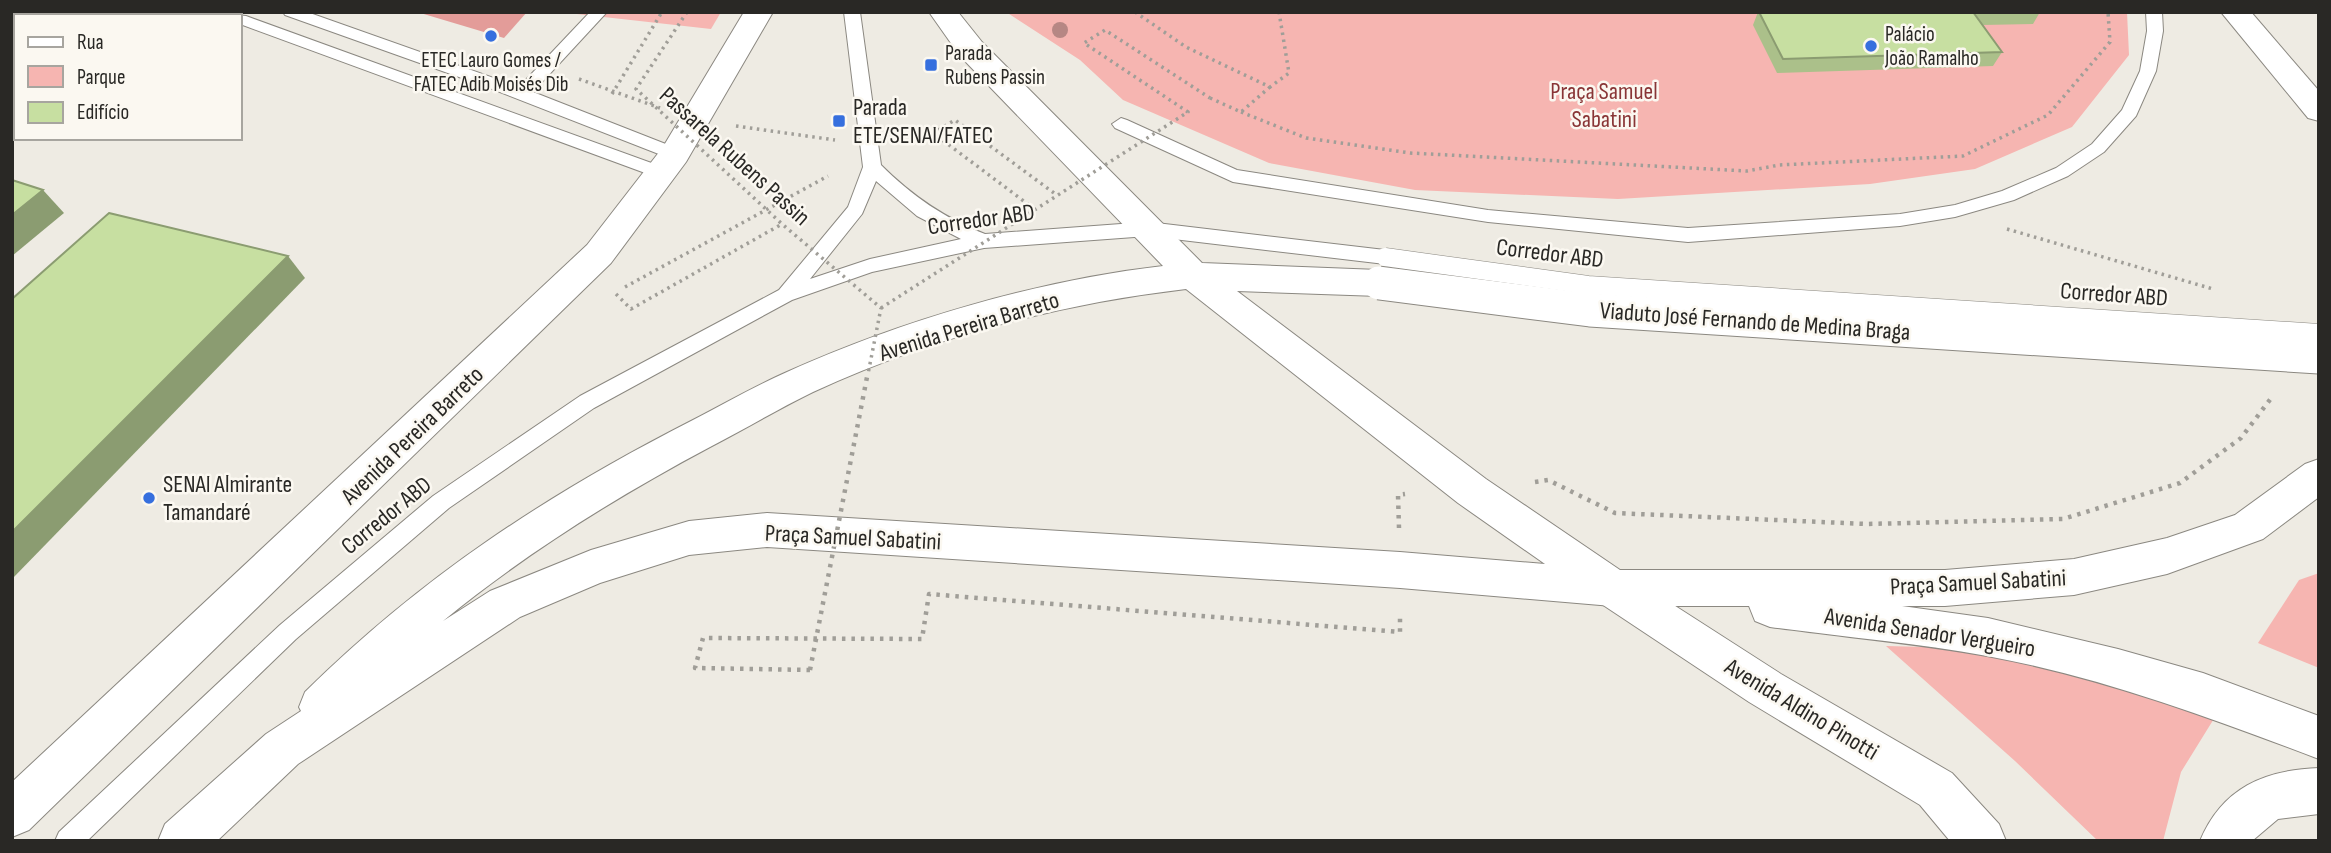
<svg xmlns="http://www.w3.org/2000/svg" width="2331" height="853" viewBox="0 0 2331 853" font-family="'Sofia Sans Condensed',sans-serif">
  <style>
    .green { fill: #f6b5b1 }
    .forest { fill: #e39c99 }
    .lines { fill: none; stroke-linecap: round; stroke-linejoin: round }
    .lane-casing { stroke: #8b8881; stroke-width: 2 }
    .secondary-casing { stroke: #8b8881; stroke-width: 2 }
    .primary-casing { stroke: #8b8881; stroke-width: 2 }
    .path-far1 { stroke: #a09e98; stroke-width: 3.5; stroke-dasharray: 2.5 4.5; stroke-linecap: butt }
    .path { stroke: #a09e98; stroke-width: 4.5; stroke-dasharray: 3.5 6; stroke-linecap: butt }
    .lane { fill: #fff; fill-rule: evenodd }
    .secondary { fill: #fff; fill-rule: evenodd }
    .primary { fill: #fff; fill-rule: evenodd }
    .lane-bridge-casing { stroke: #8b8881; stroke-width: 19; stroke-linecap: butt }
    .primary-bridge-casing { stroke: #8b8881; stroke-width: 35; stroke-linecap: butt }
    .path-bridge-far1 { stroke: #a09e98; stroke-width: 3.5; stroke-dasharray: 2.5 4.5; stroke-linecap: butt }
    .path-bridge { stroke: #a09e98; stroke-width: 4.5; stroke-dasharray: 3.5 6; stroke-linecap: butt }
    .lane-bridge { stroke: #fff; stroke-width: 18 }
    .primary-bridge { stroke: #fff; stroke-width: 33 }
    .tree { fill: #b68784 }
    .wall { fill: #abc08a }
    .shaded-wall { fill: #8b9c71 }
    .building { fill: #c7dfa1; stroke: #8b9c71; stroke-width: 2 }
    .poi-dot { fill: #366fde; stroke: #fbf8f1; stroke-width: 2.5 }
    .labels { text-anchor: middle; stroke-width: 5; stroke-linejoin: round; paint-order: stroke }
    .far-poi-label { font-size: 21px; fill: #292825; stroke: #fbf8f1; text-anchor: start }
    .park-label { font-size: 24px; fill: #893536; stroke: #fbf8f1 }
    .poi-label { font-size: 24px; fill: #292825; stroke: #fbf8f1; text-anchor: start }
    .street-label { font-size: 24px; fill: #292825; stroke: #fbf8f1 }
  </style>
  <rect width="100%" height="100%" fill="#eeebe3"/>
  <!-- green -->
  <g class="green">
    <polygon points="559,12 721,12 711,29"/>
    <polygon points="1006,12 2127,12 2129,55 2072,127 1975,169 1870,184 1618,199 1415,190 1269,163 1123,100 1080,60"/>
    <polygon points="2319,573 2319,668 2258,643 2299,580"/>
    <polygon points="1886,646 1964,648 2042,662 2215,717 2181,772 2163,841 2098,841 2015,761"/>
  </g>
  <!-- forest -->
  <polygon class="forest" points="417,12 527,12 504,38"/>
  <g class="lines">
    <defs>
      <g id="lane">
        <polygon points="207,12 246,16 668,169 671,173 668,177 656,177 240,24 240,16 210,16"/>
        <polygon points="283,12 307,12 519,87 590,12 607,12 533,92 681,150 684,154 681,158 669,158 487,87 285,15"/>
        <path d="M844 12H860L881 165C912 196 944 218 985 234L1148 222 1385 250 1392 252 1394 257 1392 262 1385 264 1148 236 984 248 872 272 792 300 594 408 449 508 296 639 87 841H55L59 832 280 625 433 496 580 396 779 290 848 207 863 167ZM876 181 917 216 961 239 870 259 810 279 862 214Z"/>
        <polygon points="2146,12 2162,12 2163,31 2156,71 2136,116 2104,152 2068,176 2014,200 1955,217 1900,226 1688,242 1488,222 1233,182 1115,128 1112,124 1121,118 1127,120 1237,170 1488,210 1688,228 1900,214 1955,205 2002,191 2056,168 2092,144 2122,110 2140,71 2147,31"/>
      </g>
      <polygon id="secondary" points="1612,570 1627,575 1781,674 1952,773 1999,824 2006,841 1950,841 1920,805 1749,702 1597,601 1591,588 1597,575"/>
      <g id="primary">
        <polygon points="744,12 773,12 686,162 611,263 29,830 12,837 12,782 587,245 663,147"/>
        <path d="M929 12H958L982 42 1202 263 1379 270 1391 274 1397 283 1391 292 1379 296 1237 291 1486 479 1620 570H1945L2074 559 2167 538 2235 515 2305 464 2319 459V497L2263 539 2167 574 2074 595 1945 606H1902L1988 618 2118 649 2203 673 2319 716V759C2211 718 2101 677 1987 656 1916 643 1842 637 1770 627L1755 621 1749 606H1612L1400 588 767 547 689 555 600 583 520 617 298 764 217 841H158L165 824 266 734 301 711 299 707 305 692C423 576 546 495 693 420 724 404 755 386 787 372 900 321 1039 280 1163 266L960 56ZM1186 289 1458 503 1545 564 1400 552 767 513 689 521 591 550 490 591 443 621C526 553 616 497 710 447 745 429 778 409 813 392 930 338 1058 304 1186 289Z"/>
        <polygon points="2221,12 2251,12 2319,91 2319,121 2308,118"/>
        <path d="M2319 768V814L2278 819 2252 841H2200C2222 788 2264 770 2319 768Z"/>
      </g>
    </defs>
    <!-- lane casing -->
    <use href="#lane" class="lane-casing"/>
    <!-- secondary casing -->
    <use href="#secondary" class="secondary-casing"/>
    <!-- primary casing -->
    <use href="#primary" class="primary-casing"/>
    <!-- path-far1 -->
    <g class="path-far1">
      <polyline points="1135,12 1186,47 1270,87 1289,73 1279,12"/>
      <polyline points="579,79 660,108"/>
      <polyline points="1210,98 1241,112 1270,87"/>
      <polyline points="1241,112 1306,138 1410,153 1747,171 1779,165 1963,156 2048,115 2110,42 2108,12"/>
      <polyline points="736,126 835,140"/>
      <polyline points="1029,205 933,133 955,120 1054,193"/>
      <polyline points="2007,229 2213,289"/>
      <polyline points="625,287 828,176"/>
      <polyline points="616,294 631,309 782,224"/>
    </g>
    <!-- path -->
    <g class="path">
      <polyline points="1535,482 1548,480 1615,513 1867,524 2063,519 2180,483 2241,438 2272,397"/>
      <polyline points="1399,528 1398,495 1405,494"/>
      <polyline points="810,670 695,668 703,638 922,639 929,594 1400,632 1400,614"/>
    </g>
    <!-- lane -->
    <use href="#lane" class="lane"/>
    <!-- secondary -->
    <use href="#secondary" class="secondary"/>
    <!-- primary -->
    <use href="#primary" class="primary"/>
    <defs>
      <polyline id="lane-bridge" points="1385,257 1588,285 2319,333"/>
      <polyline id="primary-bridge" points="1379,283 1590,310 2319,357"/>
    </defs>
    <!-- lane-bridge casing -->
    <use href="#lane-bridge" class="lane-bridge-casing"/>
    <!-- primary-bridge casing -->
    <use href="#primary-bridge" class="primary-bridge-casing"/>
    <!-- path-bridge-far1 -->
    <g class="path-bridge-far1">
      <polyline points="687,12 636,89 782,224 881,308 868,374"/>
      <polyline points="612,94 662,12"/>
      <polyline points="881,308 1188,112 1084,43 1105,30 1210,98"/>
    </g>
    <!-- path-bridge -->
    <polyline class="path-bridge" points="810,670 868,372"/>
    <!-- lane-bridge -->
    <use href="#lane-bridge" class="lane-bridge"/>
    <!-- primary-bridge -->
    <use href="#primary-bridge" class="primary-bridge"/>
  </g>
  <!-- trees -->
  <circle class="tree" cx="1060" cy="30" r="8"/>
  <!-- wall -->
  <polygon class="wall" points="1758,12 2040,12 2033,24 1982,25 2002,52 1993,66 1777,73 1753,25"/>
  <!-- shaded-wall -->
  <g class="shaded-wall">
    <polygon points="43,190 64,213 12,256 12,215"/>
    <polygon points="288,256 305,278 12,579 12,532"/>
  </g>
  <!-- building -->
  <g class="building">
    <polygon points="1759,12 1973,12 2002,52 1783,59"/>
    <polygon points="12,180 43,190 12,215"/>
    <polygon points="109,213 288,256 12,532 12,299"/>
  </g>
  <!-- markers -->
  <g class="poi-dot">
    <circle cx="491" cy="36" r="7"/>
    <circle cx="1871" cy="46" r="7"/>
    <rect x="924" y="58" width="14" height="14" rx="3.5"/>
    <rect x="832" y="114" width="14" height="14" rx="3.5"/>
    <circle cx="149" cy="498" r="7"/>
  </g>
  <g class="labels">
    <!-- far-poi labels -->
    <g class="far-poi-label">
      <text x="1885" y="41">Palácio<tspan x="1885" dy="24">João Ramalho</tspan></text>
      <text x="945" y="60">Parada<tspan x="945" dy="24">Rubens Passin</tspan></text>
      <text x="491" y="67" text-anchor="middle">ETEC Lauro Gomes /<tspan x="491" dy="24">FATEC Adib Moisés Dib</tspan></text>
    </g>
    <!-- park labels -->
    <g class="park-label">
      <text x="1604" y="99">Praça Samuel<tspan x="1604" dy="28">Sabatini</tspan></text>
    </g>
    <!-- poi labels -->
    <g class="poi-label">
      <text x="853" y="115">Parada<tspan x="853" dy="28">ETE/SENAI/FATEC</tspan></text>
      <text x="163" y="492">SENAI Almirante<tspan x="163" dy="28">Tamandaré</tspan></text>
    </g>
    <!-- street labels -->
    <g class="street-label">
      <text transform="translate(735 156) rotate(42)" y="8">Passarela Rubens Passin</text>
      <text transform="translate(981 219) rotate(-8)" y="8">Corredor ABD</text>
      <text transform="translate(1550 253) rotate(7)" y="8">Corredor ABD</text>
      <text transform="translate(2114 294) rotate(4)" y="8">Corredor ABD</text>
      <text transform="translate(1755 321) rotate(4)" y="8">Viaduto José Fernando de Medina Braga</text>
      <text transform="translate(969 326) rotate(-17)" y="8">Avenida Pereira Barreto</text>
      <text transform="translate(412 435) rotate(-44)" y="8">Avenida Pereira Barreto</text>
      <text transform="translate(386 515) rotate(-39)" y="8">Corredor ABD</text>
      <text transform="translate(853 537) rotate(3)" y="8">Praça Samuel Sabatini</text>
      <text transform="translate(1978 582) rotate(-3)" y="8">Praça Samuel Sabatini</text>
      <text transform="translate(1930 632) rotate(9)" y="8">Avenida Senador Vergueiro</text>
      <text transform="translate(1802 709) rotate(31)" y="8">Avenida Aldino Pinotti</text>
    </g>
  </g>
  <!-- border -->
  <rect width="2331" height="853" fill="none" stroke="#292825" stroke-width="28"/>
  <!-- legend -->
  <rect x="14" y="14" width="228" height="126" fill="#fbf8f1" stroke="#a7a59f" stroke-width="2"/>
  <rect x="28" y="37" width="35" height="10" fill="#ffffff" stroke="#a7a59f" stroke-width="2"/>
  <text x="77" y="49" font-size="21" fill="#292825">Rua</text>
  <rect x="28" y="66" width="35" height="21" fill="#f6b5b1" stroke="#a7a59f" stroke-width="2"/>
  <text x="77" y="84" font-size="21" fill="#292825">Parque</text>
  <rect x="28" y="102" width="35" height="21" fill="#c7dfa1" stroke="#a7a59f" stroke-width="2"/>
  <text x="77" y="119" font-size="21" fill="#292825">Edifício</text>
</svg>
